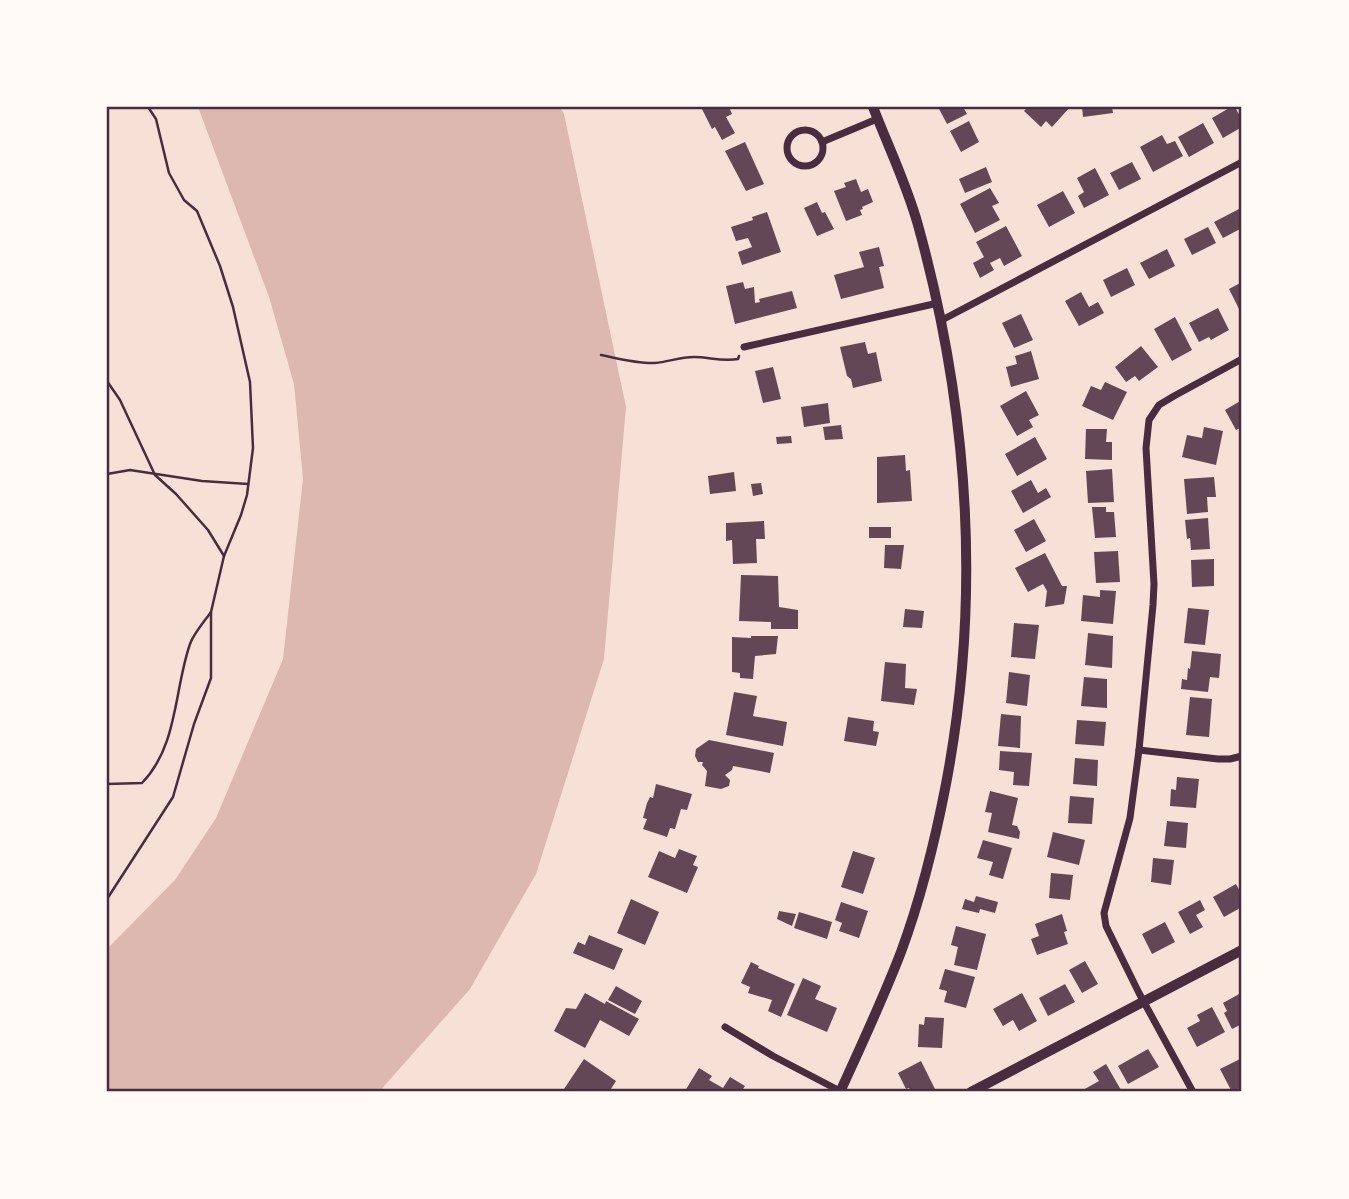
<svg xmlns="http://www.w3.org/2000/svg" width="1349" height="1199" viewBox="0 0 1349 1199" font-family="'Nunito Sans',sans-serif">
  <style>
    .water { fill: #dcb8b0 }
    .building { fill: #644757 }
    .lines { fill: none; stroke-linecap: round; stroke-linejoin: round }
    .path { stroke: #4a2c40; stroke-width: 2.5 }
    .minor { stroke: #4a2c40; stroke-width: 7 }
    .tertiary { stroke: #4a2c40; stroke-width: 10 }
    .neatline { fill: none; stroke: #4a2c40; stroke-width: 2.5 }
  </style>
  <rect width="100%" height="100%" fill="#f7e1d7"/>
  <!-- water -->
  <polygon class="water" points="198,107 560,107 564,114 626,407 604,659 536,874 470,989 379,1092 107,1092 107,949 175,880 216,818 283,659 303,479 294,384 269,297"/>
  <!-- building -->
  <g class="building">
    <polygon points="701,107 729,107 732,114 726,117 735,133 722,140 715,127 712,129"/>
    <polygon points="938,107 963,107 967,114 947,124"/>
    <polygon points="1028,107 1070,107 1052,127 1046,121 1041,127 1024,111"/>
    <polygon points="1082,107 1112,107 1113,113 1083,117"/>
    <polygon points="1231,107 1235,107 1242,120 1242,127 1223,138 1212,118"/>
    <polygon points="969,121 979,142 961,152 950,131"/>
    <polygon points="1203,123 1214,143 1189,157 1178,137"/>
    <polygon points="1162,135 1167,144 1175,141 1183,156 1153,172 1140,147"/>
    <polygon points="745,142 764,184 746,191 725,151"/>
    <polygon points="1132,162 1141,179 1119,190 1110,173"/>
    <polygon points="986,167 992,182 965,193 959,179"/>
    <polygon points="1095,168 1109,195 1084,208 1078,196 1084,192 1077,178"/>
    <polygon points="856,179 861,192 868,189 873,202 862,207 863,209 860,210 862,215 846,221 834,191 846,187 844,183"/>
    <polygon points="990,188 999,203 992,206 1000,220 975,233 960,204"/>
    <polygon points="1063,191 1075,213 1049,227 1037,205"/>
    <polygon points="817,202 822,213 825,212 834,229 817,236 804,208"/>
    <polygon points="1239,209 1242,215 1242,228 1223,238 1214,222"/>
    <polygon points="767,212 781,252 742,265 738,252 752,247 748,238 736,241 731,227 753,220 752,217"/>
    <polygon points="1006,226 1022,256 1004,266 1000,258 990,263 994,270 980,278 973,263 984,257 976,242"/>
    <polygon points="1208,227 1216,243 1192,255 1184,239"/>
    <polygon points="879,247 884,266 879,267 884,288 841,299 834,275 864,267 859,252"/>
    <polygon points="1167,249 1175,266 1149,279 1140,263"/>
    <polygon points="1127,268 1135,285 1111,297 1103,280"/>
    <polygon points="743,282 745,289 754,287 755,303 760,302 759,299 792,291 797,308 735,324 726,286"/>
    <polygon points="1242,282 1242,315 1229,289"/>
    <polygon points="1081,292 1089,307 1098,302 1104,313 1079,326 1065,301"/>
    <polygon points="1218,308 1229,330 1211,340 1209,337 1199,342 1189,323"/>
    <polygon points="1021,314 1033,340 1014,348 1002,323"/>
    <polygon points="1175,317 1192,350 1172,361 1154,329"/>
    <polygon points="865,342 868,354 876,352 882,381 853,388 851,379 847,376 840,347"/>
    <polygon points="1141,346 1158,367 1139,381 1135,376 1126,382 1115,367"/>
    <polygon points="1031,351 1039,379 1011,387 1006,367 1017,364 1015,356"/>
    <polygon points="773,367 781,399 763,403 755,371"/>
    <polygon points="1105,382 1127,392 1113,420 1082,406 1091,386 1101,390"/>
    <polygon points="1026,391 1039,415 1029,420 1033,427 1017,436 1000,406"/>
    <polygon points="1242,400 1242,427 1236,430 1225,410"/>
    <polygon points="828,403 830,423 804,427 801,407"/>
    <polygon points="841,425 843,439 825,440 823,427"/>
    <polygon points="1204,427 1223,431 1216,465 1182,457 1187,435 1202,438"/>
    <polygon points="1086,429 1107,429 1106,442 1112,442 1112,460 1085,459"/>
    <polygon points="791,436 792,443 777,444 776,437"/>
    <polygon points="1035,437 1047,459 1017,476 1005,454"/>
    <polygon points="905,455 906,471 910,470 912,501 877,503 877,457"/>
    <polygon points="1112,469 1114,502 1088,503 1086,471"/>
    <polygon points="734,472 736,491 710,494 708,476"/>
    <polygon points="1214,477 1216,497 1207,497 1208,512 1187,514 1184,479"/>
    <polygon points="1031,480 1038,493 1046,488 1051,497 1023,513 1011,491"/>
    <polygon points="761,483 763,494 753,496 751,484"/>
    <polygon points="1092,507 1106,507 1106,512 1114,512 1116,537 1095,538"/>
    <polygon points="1208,518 1210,549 1191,550 1190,538 1187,539 1185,520"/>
    <polygon points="1034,519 1046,541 1026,552 1014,530"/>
    <polygon points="764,521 765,539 756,539 757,563 733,564 732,540 726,541 726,523"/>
    <rect x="869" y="527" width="22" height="11"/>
    <polygon points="885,545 904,545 901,569 884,568"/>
    <polygon points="1118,551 1120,582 1096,583 1094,552"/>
    <polygon points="1045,553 1062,586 1067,586 1064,604 1045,607 1047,591 1043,584 1028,592 1015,568"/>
    <polygon points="1214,559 1214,586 1192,587 1191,560"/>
    <polygon points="741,575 778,576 779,607 798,610 798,629 771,629 771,622 739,621"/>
    <polygon points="1100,590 1116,591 1113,624 1081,621 1083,595 1100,597"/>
    <polygon points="1188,608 1209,610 1205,645 1184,643"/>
    <polygon points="905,609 924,611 922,628 903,627"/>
    <polygon points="1014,623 1039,625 1035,659 1011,657"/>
    <polygon points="1088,633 1113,636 1112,668 1085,665"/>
    <polygon points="751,636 778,636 776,654 755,656 753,679 740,678 740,673 732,672 732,637 751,638"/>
    <polygon points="1192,651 1221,654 1219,678 1210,677 1208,692 1181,689 1182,679 1187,680 1188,668 1190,669"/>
    <polygon points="885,662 906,664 905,688 917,689 914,705 881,701"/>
    <polygon points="1009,672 1030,675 1027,706 1006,703"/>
    <polygon points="1084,677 1107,679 1107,708 1081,706"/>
    <polygon points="734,692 757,696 753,716 787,722 783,746 726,735"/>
    <polygon points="1190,697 1212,699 1209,737 1186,735"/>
    <polygon points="1001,714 1021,716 1020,748 998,746"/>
    <polygon points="848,717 874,721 873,731 879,732 876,746 844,741"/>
    <polygon points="1077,720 1106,722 1104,746 1075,744"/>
    <polygon points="709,740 774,753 770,773 733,766 732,770 725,775 730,780 729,786 721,789 705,786 707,771 702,765 703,762 698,762 695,756 696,749"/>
    <polygon points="1000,751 1032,753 1029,786 1013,785 1014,772 999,770"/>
    <polygon points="1075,758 1098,760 1097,786 1073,784"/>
    <polygon points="1177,777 1199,779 1196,808 1170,806 1171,789 1176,790"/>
    <polygon points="656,784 692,794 687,810 681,809 675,829 670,828 667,837 643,829 647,819 643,818 647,803 650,797 653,798"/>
    <polygon points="990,791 1018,798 1012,825 1017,826 1020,832 1019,839 988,832 992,813 985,812"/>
    <polygon points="1070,796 1094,798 1092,824 1068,823"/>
    <polygon points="1167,821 1188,823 1186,848 1164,846"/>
    <polygon points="1053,832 1085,840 1079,865 1047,857"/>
    <polygon points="983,840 1012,848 1003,879 989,875 993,862 977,858"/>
    <polygon points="679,849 697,856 693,865 698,867 687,893 648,877 659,851 675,858"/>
    <polygon points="853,851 875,858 863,894 841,887"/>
    <polygon points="1153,858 1174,860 1171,885 1151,882"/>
    <polygon points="1051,873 1073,875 1070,900 1049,898"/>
    <polygon points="1236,884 1242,895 1242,907 1224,917 1213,897"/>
    <polygon points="976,896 998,902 995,913 980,909 979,913 962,909 965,899 974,902"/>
    <polygon points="631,899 659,912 645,945 617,933"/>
    <polygon points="1200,900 1205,910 1196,915 1203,927 1190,934 1178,912"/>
    <polygon points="841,902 868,911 859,938 839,931 842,923 835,920"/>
    <polygon points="779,911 796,914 792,926 777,919"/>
    <polygon points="799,912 832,922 827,939 794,928"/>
    <polygon points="1062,914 1067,931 1064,932 1068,944 1037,955 1031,939 1039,936 1035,924"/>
    <polygon points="1165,922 1175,942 1152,954 1142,934"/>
    <polygon points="956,926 986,934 977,970 954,965 958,947 951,945"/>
    <polygon points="589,935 623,949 614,970 573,953 578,942 585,945"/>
    <polygon points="1085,961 1098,984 1082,993 1069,970"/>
    <polygon points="751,962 759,966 758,968 795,984 781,1017 768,1011 772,1000 748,993 750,987 741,983"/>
    <polygon points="945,969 975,977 966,1008 944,1002 947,991 939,989"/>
    <polygon points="803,978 821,986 815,999 837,1008 827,1032 787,1015"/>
    <polygon points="1065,984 1075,1002 1048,1016 1039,998"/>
    <polygon points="616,986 642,1001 635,1014 608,1000"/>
    <polygon points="585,993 605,1004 606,1001 639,1019 629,1036 600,1020 585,1048 554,1031 566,1008 576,1009"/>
    <polygon points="1022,993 1037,1021 1019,1031 1013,1020 1003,1026 993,1009"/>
    <polygon points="1241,993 1242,1024 1232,1029 1224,1013 1227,1011 1223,1003"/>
    <polygon points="1212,1007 1225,1032 1197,1047 1187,1028 1200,1021 1197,1015"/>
    <polygon points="925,1017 944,1018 942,1048 918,1047 919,1024 924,1025"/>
    <polygon points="1148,1049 1159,1067 1128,1084 1118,1066"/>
    <polygon points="1242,1058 1242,1087 1232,1092 1220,1069"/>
    <polygon points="584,1059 616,1081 609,1092 562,1092"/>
    <polygon points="921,1061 935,1089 929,1092 911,1092 909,1088 906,1089 898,1073"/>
    <polygon points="1106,1064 1121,1090 1084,1092 1083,1090 1099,1081 1093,1072"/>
    <polygon points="699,1068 712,1076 709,1080 723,1088 730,1077 745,1086 741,1092 680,1092 682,1089 685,1091"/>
  </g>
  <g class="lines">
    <!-- path -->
    <g class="path">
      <path d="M601 355C616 358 639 364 655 363 668 362 680 357 694 357 709 357 722 362 738 359L739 356"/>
      <polyline points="107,381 120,400 155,475 176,494 208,530 224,556"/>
      <polyline points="107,474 130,470 202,481 248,484"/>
      <path d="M107 784 142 783C178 746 174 690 190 644 194 633 204 622 211 612"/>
      <polyline points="107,899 173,797 194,724 211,678 211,612 224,556 241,515 247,495 253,448 250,382 233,307 220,266 197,211 184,200 169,173 156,119 148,107"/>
    </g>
    <!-- minor -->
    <g class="minor">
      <circle cx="805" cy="148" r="18"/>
      <polyline points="822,142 877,119"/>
      <polyline points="942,320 1242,162"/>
      <polyline points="744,347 938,303"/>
      <polyline points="1139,750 1218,759 1230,759 1242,756"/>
      <polyline points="725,1027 773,1056 840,1091"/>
      <polyline points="1193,1092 1139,993 1106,926 1104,913 1130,818 1139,750 1153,605 1154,584 1146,448 1149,420 1159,405 1174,396 1242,359"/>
    </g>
    <!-- tertiary -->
    <g class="tertiary">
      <path d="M840 1092C861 1046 883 999 901 952 921 898 935 841 946 784 982 595 969 410 918 225 907 185 888 146 873 107"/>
      <polyline points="971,1092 1242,950"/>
    </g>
  </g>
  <!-- border -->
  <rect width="1349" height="1199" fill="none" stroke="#fffaf5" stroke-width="217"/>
  <rect x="108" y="108" width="1132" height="982" class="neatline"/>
</svg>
